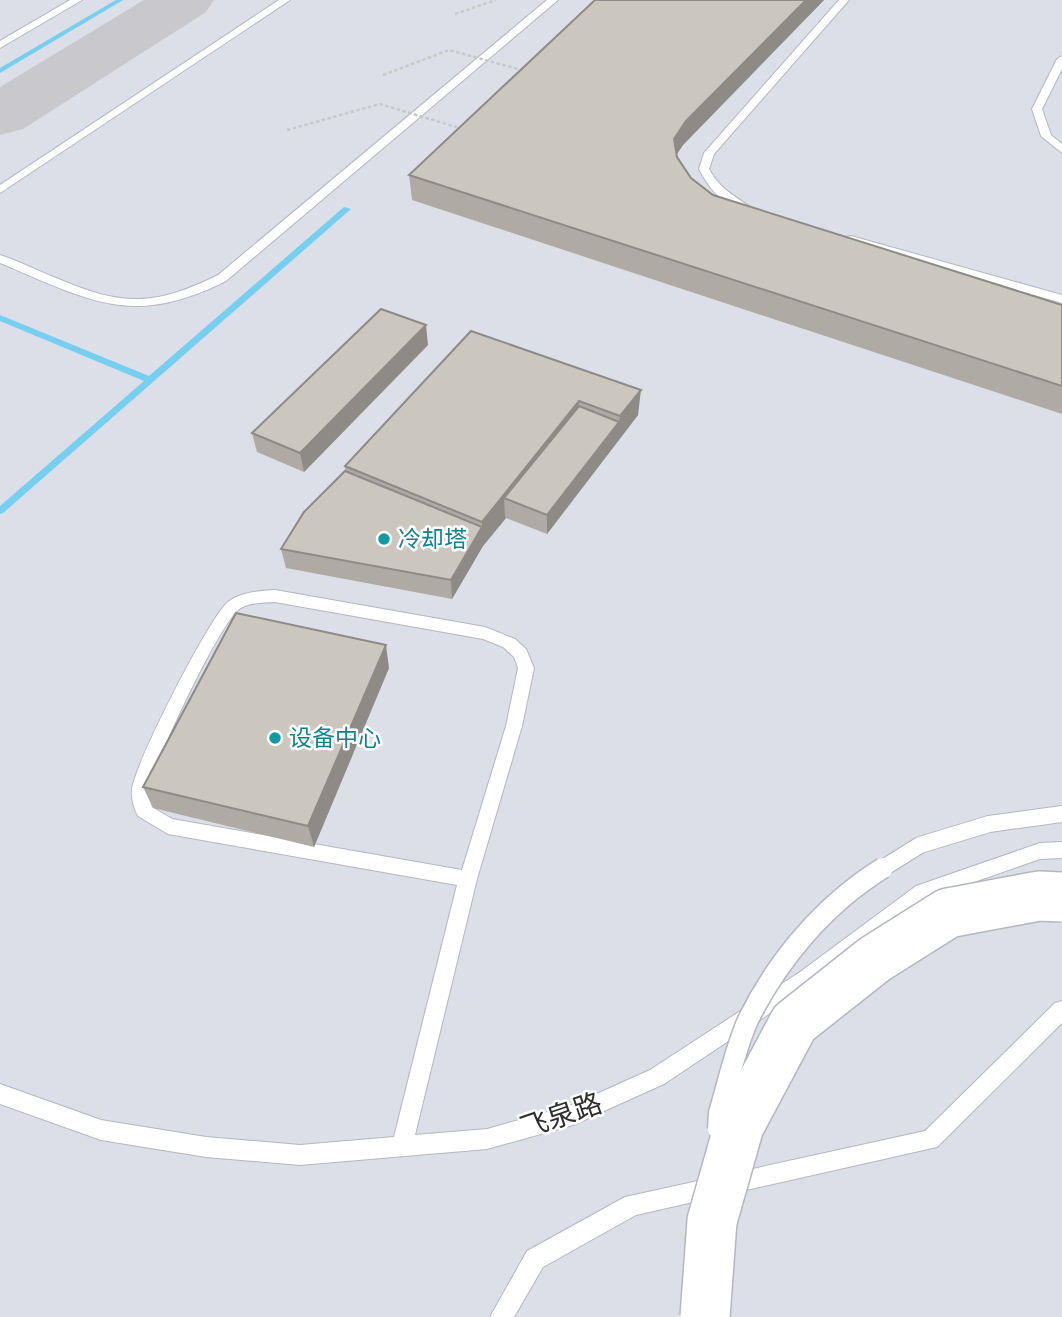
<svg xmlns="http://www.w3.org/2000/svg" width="1062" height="1317" viewBox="0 0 1062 1317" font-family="Karla,'Noto Sans SC',sans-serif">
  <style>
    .airport { fill: #dcdee8 }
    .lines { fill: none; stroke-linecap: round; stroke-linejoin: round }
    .stream { fill: #75cff0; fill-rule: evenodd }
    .taxiway { fill: #c9c8cc; fill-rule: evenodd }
    .service-casing { stroke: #b4b7c1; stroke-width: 2 }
    .path { stroke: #c9c9c9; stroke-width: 2.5; stroke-dasharray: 3.5 2.5; stroke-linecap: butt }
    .service { fill: #fff; fill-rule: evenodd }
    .service-bridge-far1-casing { stroke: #b4b7c1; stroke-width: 18; stroke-linecap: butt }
    .service-bridge-casing { stroke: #b4b7c1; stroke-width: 23; stroke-linecap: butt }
    .tertiary-bridge-casing { stroke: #b4b7c1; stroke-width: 52; stroke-linecap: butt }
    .path-bridge { stroke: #c9c9c9; stroke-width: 2.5; stroke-dasharray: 3.5 2.5; stroke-linecap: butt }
    .service-bridge-far1 { stroke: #fff; stroke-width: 16 }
    .service-bridge { stroke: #fff; stroke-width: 20 }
    .tertiary-bridge { stroke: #fff; stroke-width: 49 }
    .wall { fill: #afaba4 }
    .shaded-wall { fill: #8e8b86 }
    .building { fill: #cbc7bf; stroke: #8e8b86; stroke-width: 2 }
    .culture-dot { fill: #0f9aa8; stroke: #fff; stroke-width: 2.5 }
    .labels { text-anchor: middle; stroke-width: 5; stroke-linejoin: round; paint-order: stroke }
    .culture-label { font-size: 23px; fill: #0d838f; stroke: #fff; text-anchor: start }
    .near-street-label { font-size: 28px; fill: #2e2e2e; stroke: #fff }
  </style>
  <rect width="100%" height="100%" fill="#efe9e1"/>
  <!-- airport -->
  <rect class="airport" x="0" y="0" width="1062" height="1317"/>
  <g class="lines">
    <!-- stream -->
    <g class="stream">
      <polygon points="116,0 123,0 0,73 0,68"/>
      <polygon points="344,207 351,209 3,513 0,514 0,506 144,381 0,321 0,315 149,376"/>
    </g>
    <!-- taxiway -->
    <polygon class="taxiway" points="144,0 214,0 206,12 23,129 0,135 0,87"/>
    <defs>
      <g id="service">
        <polygon points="70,0 82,0 0,48 0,41"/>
        <polygon points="279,0 290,0 0,193 0,185"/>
        <path d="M547 0H558L226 281C131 328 91 301 0 263V255C19 261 38 271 56 278 121 306 154 307 218 275Z"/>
        <path d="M839 0H849L714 154 709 169C722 192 734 194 752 209L746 212C723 205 710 190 699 169L704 153Z"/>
        <polygon points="1062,56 1062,69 1042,109 1051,135 1062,144 1062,153 1041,136 1032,109 1057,59"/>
        <polygon points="851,236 1062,295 1062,303 847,241 847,237"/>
        <path d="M275 590 485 627 515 639 526 649 534 668 522 726 477 879 415 1135 487 1129 572 1105 650 1070 800 972 916 886 1040 843 1062 842V858L1040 859 928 898 814 984 664 1084 573 1125 487 1149 300 1165 206 1157 101 1140 0 1104V1084L101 1120 206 1137 300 1145 394 1137 457 885 168 834 138 816C134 809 131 798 132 790 133 767 210 616 228 602 240 592 260 591 275 590ZM275 602 483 639 503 647 514 657 518 668 506 726 462 870 172 819 152 807C150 799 148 793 150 785 158 755 217 629 238 610 248 602 263 603 275 602Z"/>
        <polygon points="1062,1001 1062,1023 937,1147 636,1215 543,1267 514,1317 490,1317 527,1251 625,1197 925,1131 1055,1003"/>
      </g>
    </defs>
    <!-- service casing -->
    <use href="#service" class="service-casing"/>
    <!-- path -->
    <polyline class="path" points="455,14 496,0"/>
    <!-- service -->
    <use href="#service" class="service"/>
    <defs>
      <polyline id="service-bridge-far1" points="880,870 920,845 989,824 1062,814"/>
      <path id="service-bridge" d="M718 1129 719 1113C728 1083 735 1049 748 1020 778 959 825 904 883 868"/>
      <polyline id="tertiary-bridge" points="705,1317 712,1221 739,1126 794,1023 875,959 948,913 1039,896 1062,897"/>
    </defs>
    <!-- service-bridge-far1 casing -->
    <use href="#service-bridge-far1" class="service-bridge-far1-casing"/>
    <!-- service-bridge casing -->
    <use href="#service-bridge" class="service-bridge-casing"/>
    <!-- tertiary-bridge casing -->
    <use href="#tertiary-bridge" class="tertiary-bridge-casing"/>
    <!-- path-bridge -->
    <g class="path-bridge">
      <polyline points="383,75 449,50 525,71"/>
      <polyline points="287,130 380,104 463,129"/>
    </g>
    <!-- service-bridge-far1 -->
    <use href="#service-bridge-far1" class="service-bridge-far1"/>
    <!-- service-bridge -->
    <use href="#service-bridge" class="service-bridge"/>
    <!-- tertiary-bridge -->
    <use href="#tertiary-bridge" class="tertiary-bridge"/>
  </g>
  <!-- wall -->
  <g class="wall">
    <polygon points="595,0 824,0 683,145 676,155 677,157 691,178 713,195 1062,305 1062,414 412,200 409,175"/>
    <polygon points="471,331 638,415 547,534 506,518 483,546 452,599 286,568 281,549 345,471 345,466"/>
    <polygon points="428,345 304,472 257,452 252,433"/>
    <polygon points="389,668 314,847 153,808 143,787"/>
  </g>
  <!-- shaded-wall -->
  <g class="shaded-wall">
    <polygon points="806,0 824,0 683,145 671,163 674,139 686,121"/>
    <polygon points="426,325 428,345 304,472 300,453"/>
    <polygon points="641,390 638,415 547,534 547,515 619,422 620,416"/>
    <polygon points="579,401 578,426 504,498 505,517 506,518 483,546 452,599 451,580 482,527 482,522"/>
    <polygon points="386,645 389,668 314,847 308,826"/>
  </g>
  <!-- building -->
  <g class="building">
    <polygon points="595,0 806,0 686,121 674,139 677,157 691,178 713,195 1062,305 1062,386 409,175"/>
    <polygon points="381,309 426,325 300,453 252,433"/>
    <polygon points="471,331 641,390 620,416 579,401 482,522 345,466"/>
    <polygon points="579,406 619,422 547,515 504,498"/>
    <polygon points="345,471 482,527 451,580 281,549 304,512"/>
    <polygon points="236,613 386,645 308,826 143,787"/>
  </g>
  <!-- markers -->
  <g class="culture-dot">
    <circle cx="384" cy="539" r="7"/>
    <circle cx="275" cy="738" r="7"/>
  </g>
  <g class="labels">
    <!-- culture labels -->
    <g class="culture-label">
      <text x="398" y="547">冷却塔</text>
      <text x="289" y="746">设备中心</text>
    </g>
    <!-- near-street labels -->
    <g class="near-street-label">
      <text transform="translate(561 1115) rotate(-19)" y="10">飞泉路</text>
    </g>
  </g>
</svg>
